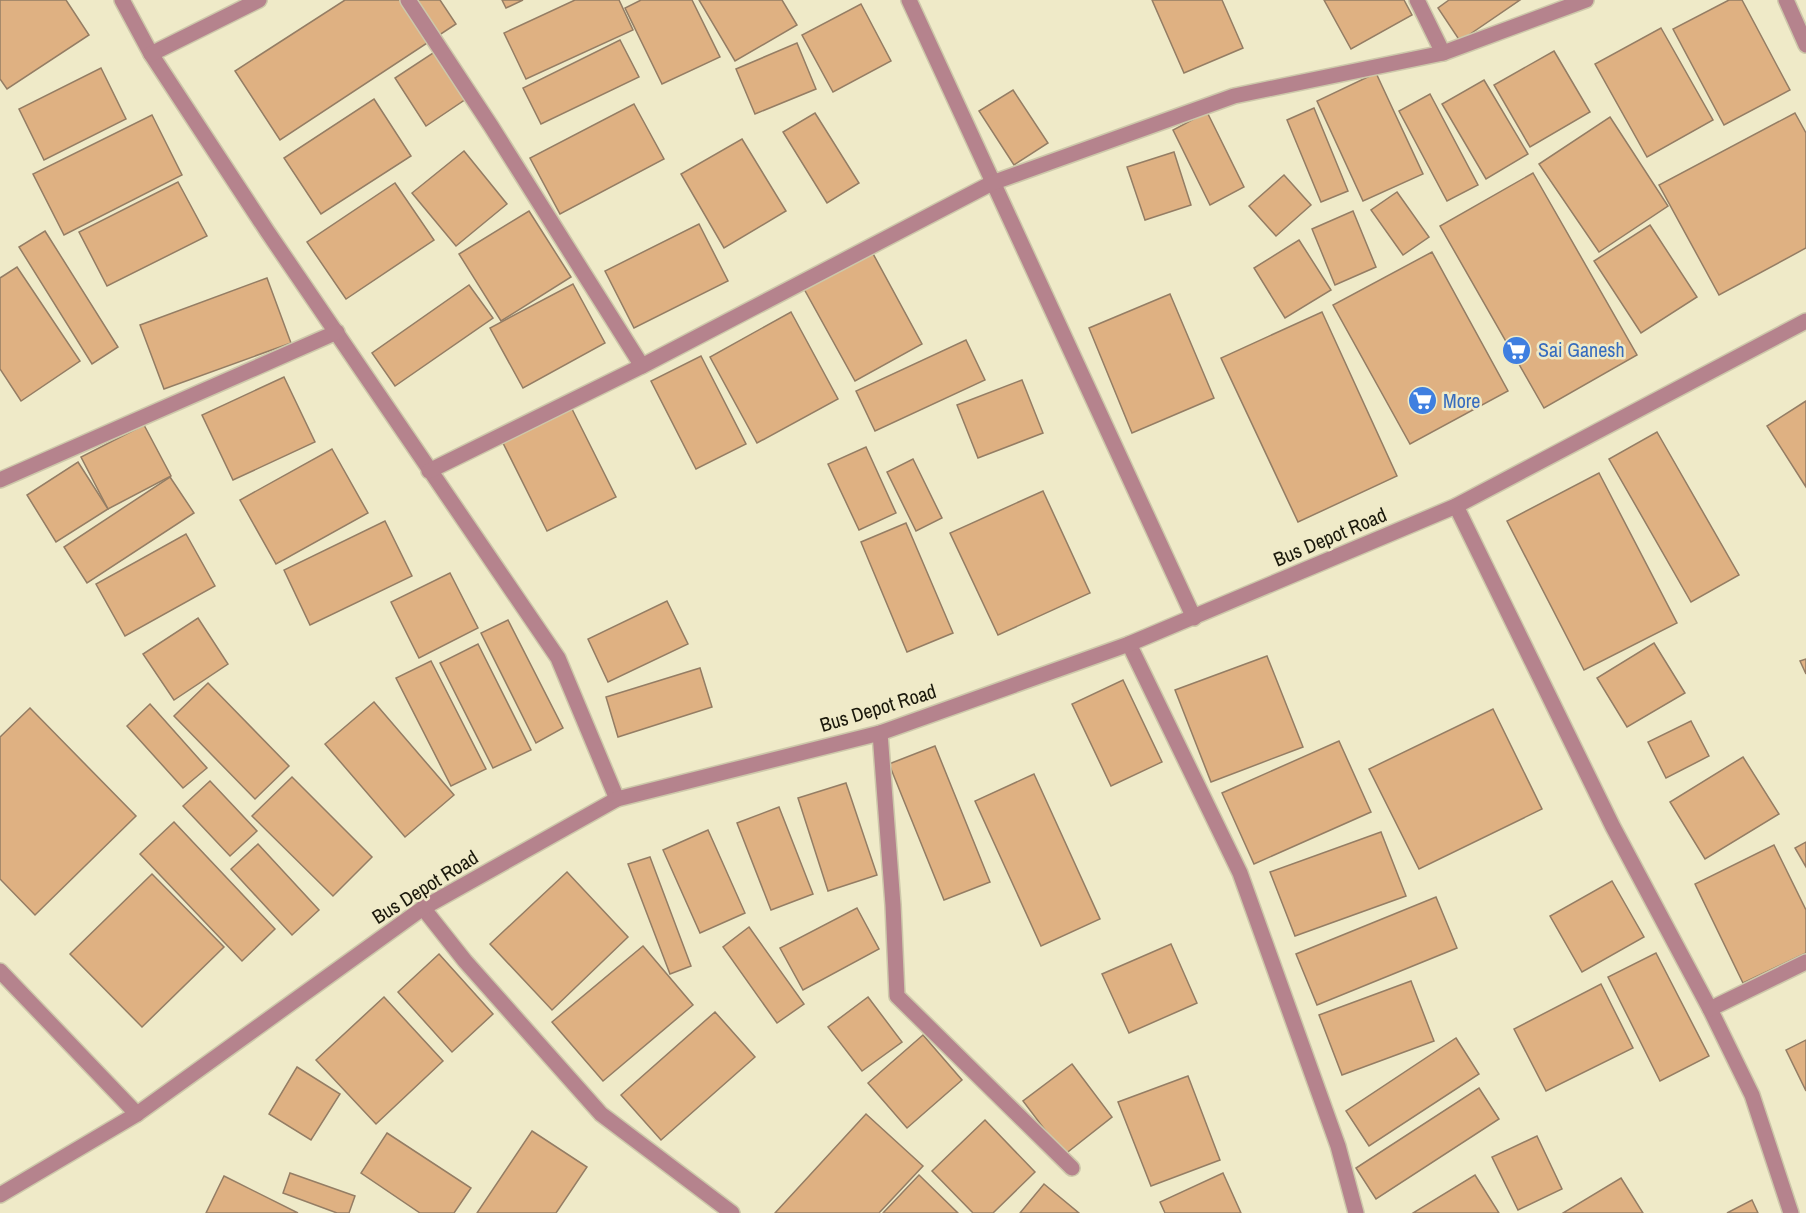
<svg xmlns="http://www.w3.org/2000/svg" width="1806" height="1213" viewBox="0 0 1806 1213" font-family="'Archivo Narrow',sans-serif">
  <style>
    .building { fill: #dfb182; stroke: #947d64; stroke-width: 1.5 }
    .lines { fill: none; stroke-linecap: round; stroke-linejoin: round }
    .minor-casing { stroke: #cdc8aa; stroke-width: 18 }
    .minor { stroke: #b5838d; stroke-width: 15 }
    .labels { text-anchor: middle; stroke-width: 5; stroke-linejoin: round; paint-order: stroke }
    .shop-label { font-size: 20px; fill: #366cbe; stroke: #efeac8; text-anchor: start }
    .street-label { font-size: 20px; fill: #1a180b; stroke: #efeac8 }
  </style>
  <rect width="100%" height="100%" fill="#efeac8"/>
  <!-- building -->
  <g class="building">
    <polygon points="0,0 66,0 89,35 7,89 0,79"/>
    <polygon points="345,0 440,0 456,24 280,140 235,71"/>
    <polygon points="502,0 523,0 506,8"/>
    <polygon points="575,0 619,0 633,30 526,79 504,33"/>
    <polygon points="641,0 692,0 720,57 662,84 625,8"/>
    <polygon points="699,0 782,0 797,25 735,61"/>
    <polygon points="1152,0 1222,0 1243,48 1184,73"/>
    <polygon points="1324,0 1404,0 1412,15 1351,49"/>
    <polygon points="1449,0 1520,0 1460,41 1438,8"/>
    <polygon points="1729,0 1742,0 1790,90 1724,125 1673,29"/>
    <polygon points="861,4 891,61 833,92 802,35"/>
    <polygon points="1661,28 1713,120 1647,157 1595,64"/>
    <polygon points="620,40 639,77 541,124 523,88"/>
    <polygon points="797,43 816,89 755,114 736,69"/>
    <polygon points="436,51 466,99 426,126 395,78"/>
    <polygon points="1554,51 1590,112 1530,147 1494,85"/>
    <polygon points="101,68 126,119 44,160 19,109"/>
    <polygon points="1376,73 1423,174 1363,201 1317,101"/>
    <polygon points="1484,80 1528,154 1486,179 1442,104"/>
    <polygon points="1013,90 1048,143 1014,165 979,111"/>
    <polygon points="1430,94 1478,185 1447,201 1399,111"/>
    <polygon points="374,99 411,156 321,214 284,158"/>
    <polygon points="634,104 664,159 560,214 530,158"/>
    <polygon points="1314,108 1348,191 1321,202 1287,120"/>
    <polygon points="1207,112 1244,187 1210,205 1173,130"/>
    <polygon points="815,113 859,183 827,203 783,132"/>
    <polygon points="1795,113 1806,133 1806,248 1719,295 1659,185"/>
    <polygon points="152,115 182,175 64,235 33,174"/>
    <polygon points="1610,117 1668,206 1599,252 1539,164"/>
    <polygon points="742,139 786,211 724,248 681,174"/>
    <polygon points="464,151 507,204 456,246 412,193"/>
    <polygon points="1174,152 1191,205 1145,220 1127,167"/>
    <polygon points="1533,173 1637,355 1544,408 1440,226"/>
    <polygon points="1284,175 1311,205 1276,236 1249,206"/>
    <polygon points="178,182 207,236 107,286 79,232"/>
    <polygon points="395,183 434,240 346,299 307,242"/>
    <polygon points="1397,192 1429,237 1403,255 1371,210"/>
    <polygon points="529,211 571,277 501,321 459,254"/>
    <polygon points="1353,211 1376,267 1335,285 1312,229"/>
    <polygon points="699,224 728,281 634,328 605,271"/>
    <polygon points="1650,225 1697,297 1641,333 1594,261"/>
    <polygon points="45,231 118,347 92,364 19,247"/>
    <polygon points="1299,240 1331,290 1285,318 1254,268"/>
    <polygon points="871,250 922,344 855,381 803,287"/>
    <polygon points="1432,252 1508,391 1410,444 1333,305"/>
    <polygon points="17,267 80,361 21,401 0,369 0,278"/>
    <polygon points="267,278 291,343 164,389 140,325"/>
    <polygon points="573,284 605,343 523,388 490,328"/>
    <polygon points="469,285 493,318 395,386 372,353"/>
    <polygon points="1170,294 1214,398 1132,433 1089,328"/>
    <polygon points="791,312 838,399 757,443 710,357"/>
    <polygon points="1322,312 1397,476 1298,522 1221,358"/>
    <polygon points="966,340 985,380 875,431 856,391"/>
    <polygon points="701,356 746,444 696,469 651,381"/>
    <polygon points="284,377 315,442 233,480 202,415"/>
    <polygon points="1022,380 1043,433 978,458 957,405"/>
    <polygon points="1806,401 1806,487 1767,426"/>
    <polygon points="571,407 616,497 547,531 502,441"/>
    <polygon points="144,425 171,476 108,509 81,457"/>
    <polygon points="1657,432 1739,575 1691,602 1609,459"/>
    <polygon points="866,447 896,513 859,530 828,464"/>
    <polygon points="332,449 368,513 276,564 240,500"/>
    <polygon points="913,459 942,518 916,531 887,472"/>
    <polygon points="78,462 108,509 56,542 27,495"/>
    <polygon points="1599,473 1677,623 1584,670 1507,521"/>
    <polygon points="170,477 194,513 87,583 64,547"/>
    <polygon points="1043,491 1090,593 998,635 950,533"/>
    <polygon points="385,521 412,576 310,625 284,570"/>
    <polygon points="906,523 953,633 907,652 861,542"/>
    <polygon points="186,534 215,586 125,636 96,584"/>
    <polygon points="450,573 478,628 419,658 391,602"/>
    <polygon points="667,601 688,644 608,682 588,639"/>
    <polygon points="198,618 228,664 174,700 143,654"/>
    <polygon points="508,620 563,728 536,743 481,633"/>
    <polygon points="1654,643 1685,693 1627,727 1597,678"/>
    <polygon points="478,644 531,750 493,768 440,663"/>
    <polygon points="1267,656 1303,747 1211,782 1175,690"/>
    <polygon points="1806,659 1806,674 1800,661"/>
    <polygon points="431,661 486,769 451,786 396,678"/>
    <polygon points="700,668 712,707 618,737 606,697"/>
    <polygon points="1123,680 1162,762 1111,786 1072,704"/>
    <polygon points="208,683 289,766 255,799 174,716"/>
    <polygon points="374,702 454,795 405,837 325,744"/>
    <polygon points="150,704 207,768 183,788 127,726"/>
    <polygon points="30,708 136,816 35,915 0,879 0,737"/>
    <polygon points="1493,709 1542,809 1419,869 1369,769"/>
    <polygon points="1691,721 1709,756 1666,778 1648,742"/>
    <polygon points="1339,741 1371,812 1254,864 1222,793"/>
    <polygon points="935,746 990,882 944,900 889,764"/>
    <polygon points="1743,757 1779,814 1705,859 1670,802"/>
    <polygon points="1034,774 1100,919 1041,946 975,801"/>
    <polygon points="292,777 372,857 333,896 252,816"/>
    <polygon points="210,781 257,831 230,856 183,806"/>
    <polygon points="846,783 877,875 828,891 798,798"/>
    <polygon points="779,807 813,894 771,910 737,823"/>
    <polygon points="174,822 275,929 242,961 140,854"/>
    <polygon points="708,830 745,913 700,933 663,850"/>
    <polygon points="1381,832 1406,896 1295,936 1270,872"/>
    <polygon points="1806,842 1806,867 1795,848"/>
    <polygon points="258,844 319,910 292,935 231,869"/>
    <polygon points="1774,845 1806,910 1806,953 1743,983 1695,884"/>
    <polygon points="650,857 691,966 670,974 628,864"/>
    <polygon points="567,872 628,937 552,1010 490,944"/>
    <polygon points="152,874 224,947 142,1027 70,954"/>
    <polygon points="1612,881 1644,937 1582,972 1550,916"/>
    <polygon points="1436,897 1457,948 1317,1005 1296,954"/>
    <polygon points="857,908 879,949 803,990 780,948"/>
    <polygon points="749,927 804,1004 777,1023 723,947"/>
    <polygon points="1171,944 1197,1003 1129,1033 1102,974"/>
    <polygon points="643,946 693,1005 603,1081 552,1022"/>
    <polygon points="1656,953 1709,1056 1660,1081 1608,977"/>
    <polygon points="439,954 493,1014 452,1052 398,992"/>
    <polygon points="1411,981 1434,1041 1342,1075 1319,1015"/>
    <polygon points="1601,984 1633,1048 1546,1091 1514,1029"/>
    <polygon points="384,997 443,1061 376,1124 316,1060"/>
    <polygon points="868,997 902,1042 862,1071 828,1027"/>
    <polygon points="715,1012 755,1057 661,1140 621,1095"/>
    <polygon points="923,1035 962,1080 907,1128 868,1083"/>
    <polygon points="1456,1038 1479,1074 1369,1146 1346,1111"/>
    <polygon points="1806,1040 1806,1091 1786,1050"/>
    <polygon points="1072,1064 1112,1117 1064,1155 1023,1101"/>
    <polygon points="297,1067 340,1094 311,1140 269,1114"/>
    <polygon points="1188,1076 1220,1160 1151,1186 1118,1102"/>
    <polygon points="1479,1088 1499,1119 1376,1199 1356,1168"/>
    <polygon points="866,1114 923,1166 879,1213 775,1213"/>
    <polygon points="985,1120 1035,1172 993,1213 973,1213 932,1171"/>
    <polygon points="532,1131 587,1167 556,1213 477,1213"/>
    <polygon points="387,1133 471,1188 454,1213 420,1213 361,1173"/>
    <polygon points="1537,1136 1562,1189 1518,1210 1492,1157"/>
    <polygon points="290,1173 355,1196 349,1213 337,1213 283,1193"/>
    <polygon points="1223,1173 1241,1213 1165,1213 1160,1202"/>
    <polygon points="919,1175 958,1213 883,1213"/>
    <polygon points="1475,1175 1499,1213 1413,1213"/>
    <polygon points="224,1176 298,1213 206,1213"/>
    <polygon points="1621,1178 1643,1213 1563,1213"/>
    <polygon points="1044,1184 1079,1213 1020,1213"/>
    <polygon points="1752,1200 1758,1213 1727,1213"/>
  </g>
  <g class="lines">
    <defs>
      <g id="minor">
        <polyline points="122,0 151,54 267,231 558,658 617,799"/>
        <polyline points="408,0 491,126 642,366"/>
        <polyline points="909,0 1194,618"/>
        <polyline points="1417,0 1443,53 1586,0"/>
        <polyline points="1786,0 1806,45"/>
        <polyline points="151,54 259,0"/>
        <polyline points="429,471 642,366 992,183 1234,96 1443,53"/>
        <polyline points="0,480 337,332"/>
        <polyline points="1456,506 1613,827 1710,1009 1752,1095 1791,1213"/>
        <polyline points="1129,644 1240,873 1338,1146 1356,1213"/>
        <polyline points="880,733 893,905 897,996 1072,1168"/>
        <polyline points="423,908 465,961 601,1114 732,1213"/>
        <polyline points="0,971 137,1114"/>
        <polyline points="1710,1009 1806,962"/>
        <polyline points="0,1195 137,1114 423,908 617,799 880,733 1129,644 1456,506 1806,321"/>
      </g>
    </defs>
    <!-- minor casing -->
    <use href="#minor" class="minor-casing"/>
    <!-- minor -->
    <use href="#minor" class="minor"/>
  </g>
  <!-- icons -->
  <defs>
    <symbol id="supermarket-disc" viewBox="-11 -11 22 22"><circle r="9.5" fill="#3f7fe0" stroke="#efeac8"/><path d="M-6-5.5h2.5l.6 2H6L4.5 2H-2.5L-4.4-4H-6ZM-1.5 3.2a1.3 1.3 0 1 0 .1 0ZM3 3.2a1.3 1.3 0 1 0 .1 0Z" fill="#fff"/></symbol>
  </defs>
  <g fill-rule="evenodd">
    <use href="#supermarket-disc" x="1500" y="334" width="33" height="33"/>
    <use href="#supermarket-disc" x="1406" y="384" width="33" height="33"/>
  </g>
  <g class="labels">
    <!-- shop labels -->
    <g class="shop-label">
      <text x="1538" y="357">Sai Ganesh</text>
      <text x="1443" y="408">More</text>
    </g>
    <!-- street labels -->
    <g class="street-label">
      <text transform="translate(1330 537) rotate(-23)" y="7">Bus Depot Road</text>
      <text transform="translate(878 708) rotate(-17)" y="7">Bus Depot Road</text>
      <text transform="translate(425 887) rotate(-32)" y="7">Bus Depot Road</text>
    </g>
  </g>
</svg>
